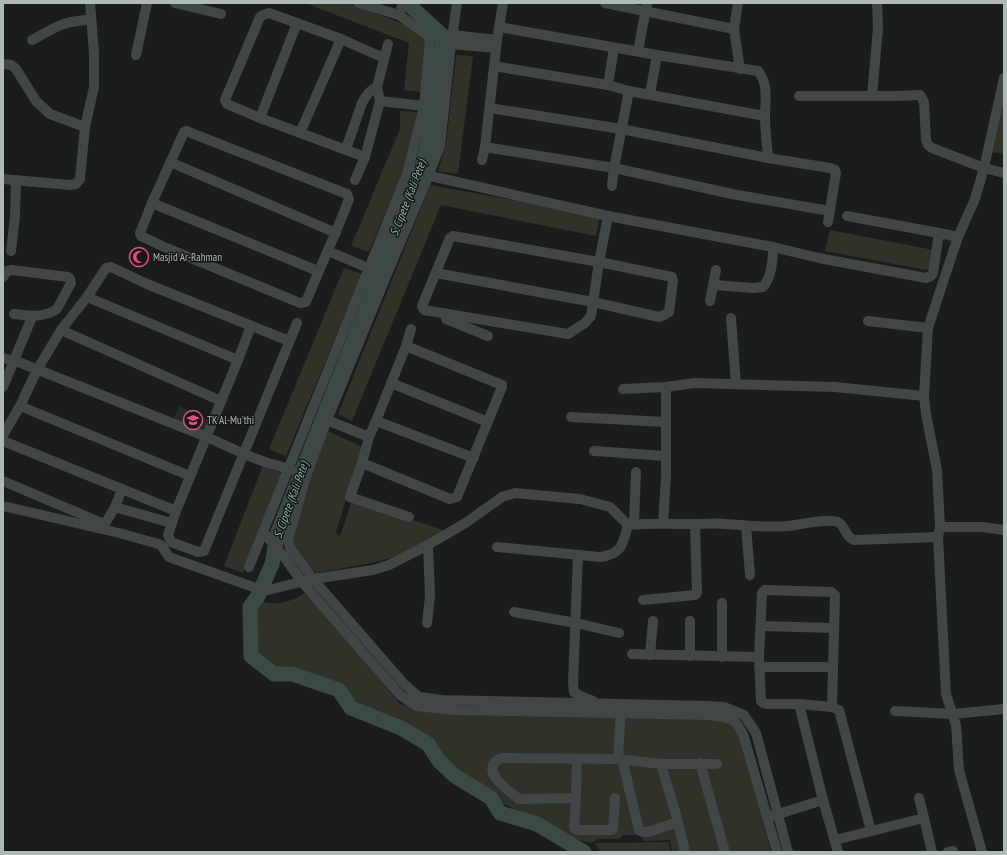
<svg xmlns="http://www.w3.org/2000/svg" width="1007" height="855" viewBox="0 0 1007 855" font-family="'PT Sans Narrow',sans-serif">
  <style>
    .built { fill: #272929 }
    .green { fill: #303129 }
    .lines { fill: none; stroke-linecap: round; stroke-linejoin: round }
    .river { stroke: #3b4a43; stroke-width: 15 }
    .minor { stroke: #414646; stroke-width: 10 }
    .labels { text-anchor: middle; stroke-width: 3; stroke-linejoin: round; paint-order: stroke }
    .poi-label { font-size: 11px; fill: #afbab8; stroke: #161717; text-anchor: start }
    .water-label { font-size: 12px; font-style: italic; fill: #8ab1a0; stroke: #161717 }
  </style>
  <rect width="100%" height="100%" fill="#1b1c1c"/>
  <!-- built -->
  <polygon class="built" points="179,406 212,421 206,433 173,419"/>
  <!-- green -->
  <g class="green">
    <polygon points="305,3 350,3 408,26 426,38 422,92 404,90 409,43"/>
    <polygon points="456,55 473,56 458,174 438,171 446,144"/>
    <polygon points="1004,99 1004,154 993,152"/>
    <polygon points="400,111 417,112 406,164 369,252 351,246 400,129"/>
    <polygon points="430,185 600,216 596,236 441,205 352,421 338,414"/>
    <polygon points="830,230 934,250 930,269 926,270 825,251"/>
    <polygon points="344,268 362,274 286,456 269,449"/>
    <polygon points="328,431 362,447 336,532 338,536 341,534 352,500 446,531 403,555 371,563 316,573 291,544 304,490"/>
    <polygon points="263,465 282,473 243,573 224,566"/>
    <path d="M307 591 400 704 437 713 714 719 729 721 739 731 771 852H672L670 840 644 841 640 835H623L619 839H599L591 843 575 839 504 804 446 764 429 742 394 721 354 707 340 687 292 670H275L254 655 253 608 259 600C274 608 295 601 307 591Z"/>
    <polygon points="669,842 670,852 601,852 595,843"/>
  </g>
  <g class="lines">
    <!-- river -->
    <polyline class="river" points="409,3 408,4 443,36 432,124 423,164 278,532 272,564 258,596 250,607 251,656 274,674 292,674 339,690 351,708 401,728 428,744 439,761 455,776 491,798 500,813 537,824 584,852"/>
    <!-- minor -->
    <g class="minor">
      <polyline points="175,3 221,14"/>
      <path d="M359 3 399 15 428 36 430 39 424 106 408 171 263 532 285 558 302 582 400 695 417 706 454 710 710 715C732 719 735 716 744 737L777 852"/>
      <polyline points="457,3 451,44 440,146 428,177 389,269 327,420 306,476 288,540 290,548 313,579 404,684 419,697 442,700 708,706 724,707 744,715 756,733 788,852"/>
      <polyline points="605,3 734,29"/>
      <polyline points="738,3 734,29 740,69"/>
      <polyline points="399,15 403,3"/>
      <path d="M499 27 657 55 758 71C769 85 765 100 765 117 765 130 767 144 768 158"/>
      <polyline points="453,35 497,40"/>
      <path d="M32 40C55 28 64 20 91 20"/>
      <polyline points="451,44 496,48"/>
      <polyline points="638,51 647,3"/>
      <polyline points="136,55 147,3"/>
      <polyline points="3,64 11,65 16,69 36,101 50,114 85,127"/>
      <polyline points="494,66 608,85 629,91 765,116"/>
      <polyline points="608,85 614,48"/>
      <polyline points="650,94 657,55"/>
      <polyline points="799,96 896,96 920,95 924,102 926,140 928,145 932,148 984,168 1004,173"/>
      <polyline points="872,96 878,28 877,3"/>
      <polyline points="380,101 424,106"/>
      <polyline points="490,108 621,129 768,158 830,168 835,170 836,173 828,222"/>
      <polyline points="260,118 297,23"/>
      <path d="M186 131 347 194 349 199C336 234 320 267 306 302L300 303 162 246 141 236 140 233 152 203 184 132Z"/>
      <polyline points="300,133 341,39"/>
      <polyline points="485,147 614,168 732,194 830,211"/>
      <path d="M346 149 362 103C366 95 369 91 377 87"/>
      <polyline points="365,157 260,118 227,104 225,100 260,17 263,15 269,13 341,39 384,58"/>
      <polyline points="482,160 485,147 497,40 503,3"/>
      <polyline points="170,162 336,233"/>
      <polyline points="408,171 608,216 773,247 819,258 926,278 931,276 933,273 939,233 958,237"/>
      <polyline points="3,179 70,185 76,184 80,179 85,127 94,87 94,53 90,3"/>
      <polyline points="355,180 365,157 380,101 377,87 388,44"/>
      <polyline points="612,186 614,168 629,91"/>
      <polyline points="152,203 318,271"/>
      <polyline points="847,216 939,233"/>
      <polyline points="11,251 15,216 16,180"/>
      <polyline points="328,251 368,268"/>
      <polyline points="436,273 593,302 659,317 664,315 669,312 673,281 672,277 599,262 453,236 450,238 422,306 424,310 568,334 585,323 591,316 599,262 608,216"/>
      <path d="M3 277 7 271 12 270 68 277 70 279 71 283 57 309C44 318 29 316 14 314"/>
      <path d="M714 285 754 288 763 287C772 277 773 260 773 247"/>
      <polyline points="87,297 238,360"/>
      <polyline points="710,301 716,270"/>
      <polyline points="731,318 736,384"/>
      <polyline points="446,319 488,336"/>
      <polyline points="868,321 928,328"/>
      <polyline points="251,326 238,360 176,511 168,535 171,542 198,552 204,551 297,323"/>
      <polyline points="61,330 221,401"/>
      <polyline points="3,358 21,363 207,437 244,454 265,462 293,470 306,476"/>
      <polyline points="391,383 488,422"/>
      <polyline points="3,387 32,317"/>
      <polyline points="623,389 666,387"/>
      <polyline points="20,406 190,476"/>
      <polyline points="571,417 666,422"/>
      <polyline points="327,420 369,437 376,421 406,346 411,329"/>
      <polyline points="376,421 474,458"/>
      <polyline points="3,435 20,406 37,370 61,330 87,297 106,268 111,267 147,284 289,341"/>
      <polyline points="369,437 362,463 350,497 409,517"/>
      <polyline points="3,441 176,511"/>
      <polyline points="594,451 666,456"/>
      <polyline points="362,463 450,499 457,497 502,387 502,385 406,346"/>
      <polyline points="3,481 102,523 106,522 115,507 122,489"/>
      <path d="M3 506 119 533 155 543 161 545 169 557 256 588 268 590 313 579 373 570 389 565 428 545 467 522 502 497 515 493 580 499 610 507 628 525C650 523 673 524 695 524 705 524 716 523 726 524 746 525 766 528 787 526 798 525 829 518 838 522 845 525 845 537 854 540L938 537"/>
      <polyline points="115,507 171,523"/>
      <polyline points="663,523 666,477 666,387 694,383 835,387 924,396"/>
      <polyline points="634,524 636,472"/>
      <polyline points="746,526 750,575"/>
      <polyline points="940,527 982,527 1004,530"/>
      <path d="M497 547 600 557C622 554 623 544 628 525"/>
      <polyline points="578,555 573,683 574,692 580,696 593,701"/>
      <polyline points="249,567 263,532"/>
      <polyline points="643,600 695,595 697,593 695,524"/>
      <polyline points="722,603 722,657"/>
      <polyline points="514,612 576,623 619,633"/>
      <polyline points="427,623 430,596 428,545"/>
      <polyline points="761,626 833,628"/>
      <polyline points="632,654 759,657"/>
      <polyline points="650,655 653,621"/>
      <polyline points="690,656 690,621"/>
      <polyline points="759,667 832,667"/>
      <polyline points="799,704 767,704 763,703 761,701 759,657 762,593 765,590 831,592 835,595 832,707"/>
      <polyline points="621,708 618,759 661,764 717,764"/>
      <polyline points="895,711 953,714 1004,709"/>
      <polyline points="622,759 639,830 643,832 648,832 678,822 661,764"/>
      <polyline points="700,763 725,852"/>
      <polyline points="576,798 577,760"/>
      <path d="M615 798 613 829 612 830H576L574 828 576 798 519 799C509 791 477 770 501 758L618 759"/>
      <polyline points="919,798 924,818"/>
      <polyline points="823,800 799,704 832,707 839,710 871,831"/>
      <polyline points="772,816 823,800 838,852"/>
      <polyline points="678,822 685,852"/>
      <polyline points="835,840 924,818 932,852"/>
      <polyline points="948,852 953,851"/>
      <polyline points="982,852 959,770 956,725 946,694 938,537 940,527 937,470 926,414 924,396 928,328 945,276 958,237 975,199 984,168 1004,78"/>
    </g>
  </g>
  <!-- icons -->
  <defs>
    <symbol id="mosque-ring" viewBox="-11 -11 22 22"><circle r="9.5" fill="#161717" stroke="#df5074" stroke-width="1.5"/><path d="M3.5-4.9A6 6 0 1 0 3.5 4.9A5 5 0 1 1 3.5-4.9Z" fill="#df5074"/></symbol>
    <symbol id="school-ring" viewBox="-11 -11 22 22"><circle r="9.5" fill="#161717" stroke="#df5074" stroke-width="1.5"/><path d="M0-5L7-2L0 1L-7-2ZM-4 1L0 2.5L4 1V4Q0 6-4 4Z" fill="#df5074"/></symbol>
  </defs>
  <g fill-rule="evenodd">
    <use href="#mosque-ring" x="128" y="246" width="22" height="22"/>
    <use href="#school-ring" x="182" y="409" width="22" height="22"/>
  </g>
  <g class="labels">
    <!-- poi labels -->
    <g class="poi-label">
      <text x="153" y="261">Masjid Ar-Rahman</text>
      <text x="207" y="424">TK Al-Mu'thi</text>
    </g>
    <!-- water labels -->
    <g class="water-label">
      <text transform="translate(408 198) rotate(-69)" y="4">S. Cipete (Kali Pete)</text>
      <text transform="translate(291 500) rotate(-70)" y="4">S. Cipete (Kali Pete)</text>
    </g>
  </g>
  <!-- border -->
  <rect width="1007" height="855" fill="none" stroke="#afbab8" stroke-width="8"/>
</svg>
